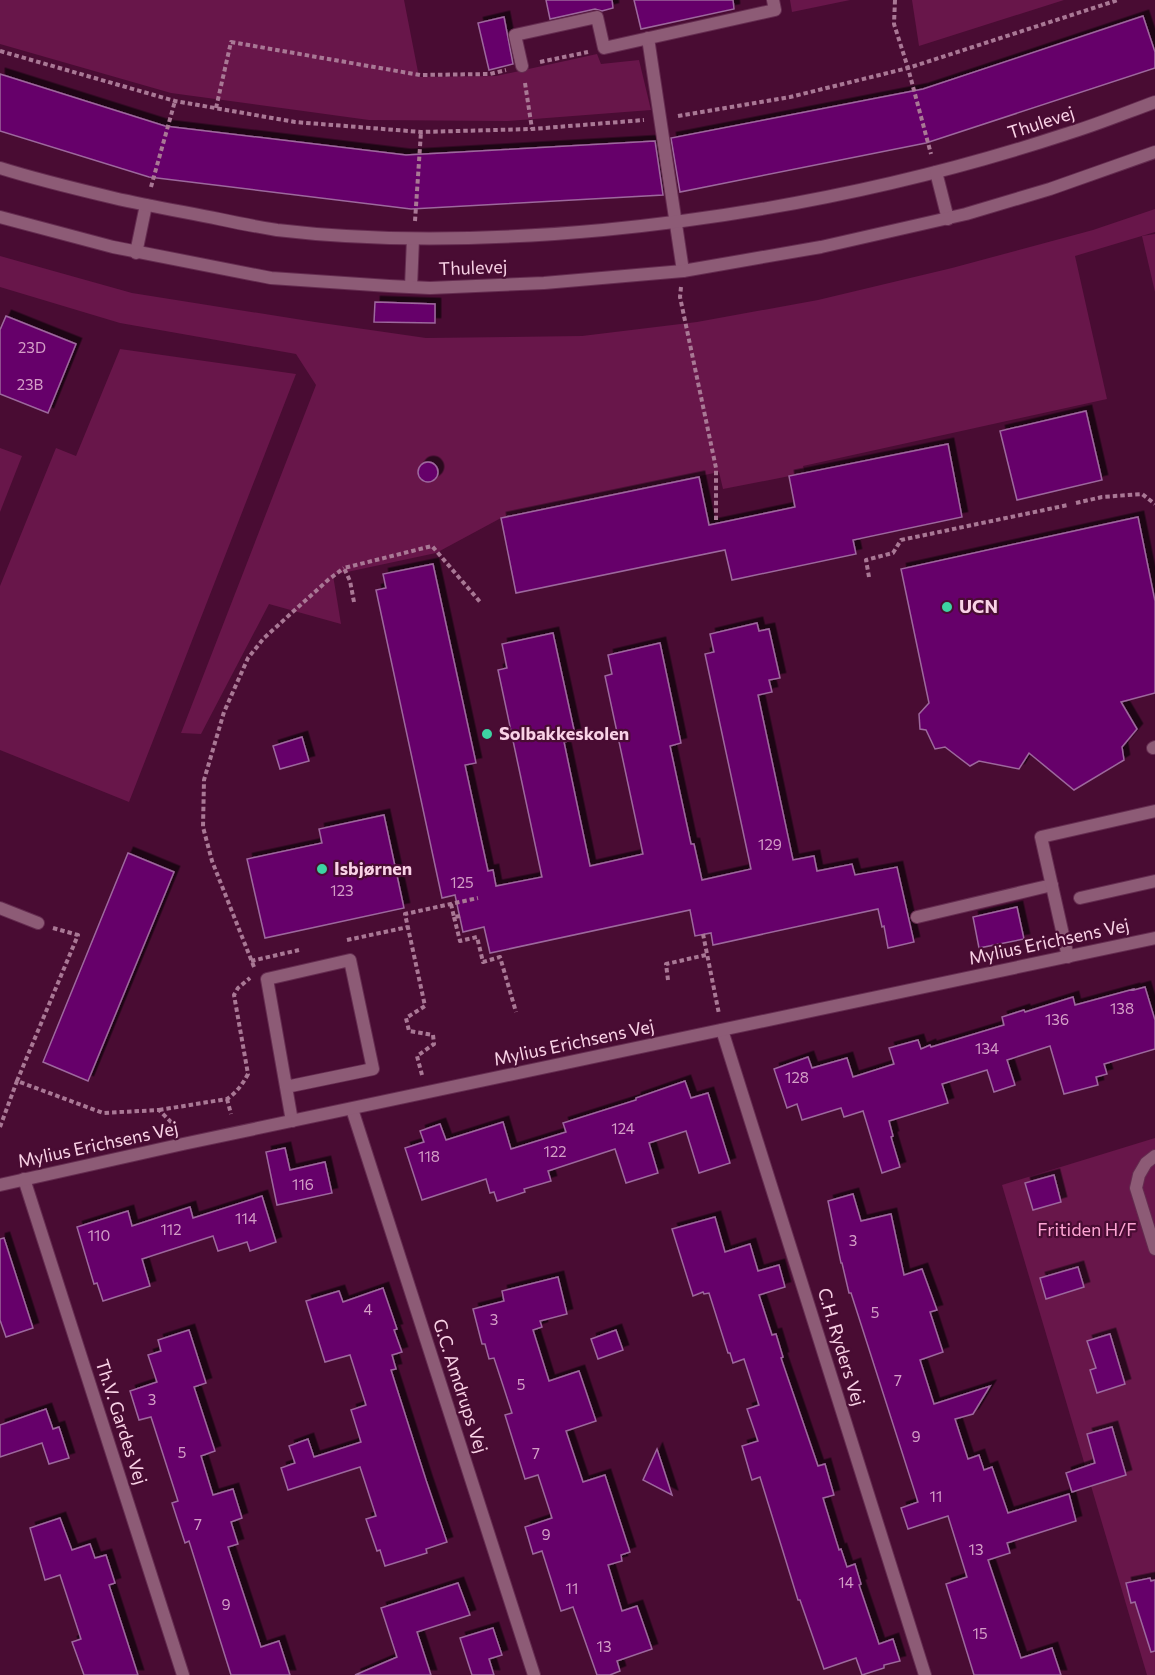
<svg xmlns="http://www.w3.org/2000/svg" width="1155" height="1675" viewBox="0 0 1155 1675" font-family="Commissioner,sans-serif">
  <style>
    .green { fill: #68164a }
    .building { fill: #66006a; stroke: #9d679d; stroke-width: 1.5; filter: url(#shadow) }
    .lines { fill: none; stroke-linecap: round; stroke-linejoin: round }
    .service-casing { stroke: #652c50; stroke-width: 14 }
    .minor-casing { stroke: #652c50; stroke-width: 14 }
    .tertiary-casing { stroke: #652c50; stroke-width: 14 }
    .path { stroke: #a97895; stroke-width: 4; stroke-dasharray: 4.5 3; stroke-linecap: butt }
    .service { stroke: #8d5b76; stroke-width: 12 }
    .minor { stroke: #8d5b76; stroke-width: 12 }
    .tertiary { stroke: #8d5b76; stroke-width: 12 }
    .poi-dot { fill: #3dd4a3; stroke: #490c33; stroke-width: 2 }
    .labels { text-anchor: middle; stroke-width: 4.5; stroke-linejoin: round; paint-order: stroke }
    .number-label { font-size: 15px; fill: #d49ec7 }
    .street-label { font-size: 18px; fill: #f9d2e6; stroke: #490c33 }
    .poi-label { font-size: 18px; font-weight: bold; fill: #f9d2e6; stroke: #490c33; text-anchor: start }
    .park-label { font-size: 18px; fill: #fea5d4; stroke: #490c33 }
  </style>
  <defs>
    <filter id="shadow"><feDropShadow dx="5.5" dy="-5.5" stdDeviation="0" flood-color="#0009"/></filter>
  </defs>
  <rect width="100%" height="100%" fill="#490c33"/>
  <!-- green -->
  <g class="green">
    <polygon points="0,0 404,0 419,77 496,76 597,54 601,64 639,60 651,110 508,121 369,120 171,93 0,44"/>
    <polygon points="790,0 850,0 792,12"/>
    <polygon points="912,0 1064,0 919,46"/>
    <polygon points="1155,209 1155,232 1075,256 1107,399 803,466 805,473 723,489 719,472 501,518 436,553 333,575 341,624 269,604 201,734 181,733 316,385 296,354 120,323 0,287 0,256 132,293 315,322 426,338 582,336 697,322 818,300 952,268 1093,230"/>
    <polygon points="1155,234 1155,292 1142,236"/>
    <polygon points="120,349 296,374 129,802 0,750 0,586 56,448 76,456"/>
    <polygon points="0,448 22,456 0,512"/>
    <polygon points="1155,1138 1155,1675 1147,1675 1002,1185"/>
  </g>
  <!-- building -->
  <g class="building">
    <polygon points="546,0 612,0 613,8 602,11 595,9 550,19"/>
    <polygon points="634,0 733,0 734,9 641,29"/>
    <polygon points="1143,16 1155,52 1155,68 926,143 680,192 671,138 923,89"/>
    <polygon points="504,17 513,64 489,70 478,23"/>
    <polygon points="0,74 165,126 406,155 655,141 663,195 411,209 149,177 0,131"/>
    <polygon points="375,302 435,304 435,323 374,322"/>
    <polygon points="6,316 76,344 48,413 0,394 0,330"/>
    <polygon points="1086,411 1102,480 1017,500 1000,431"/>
    <polygon points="948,444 962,517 853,540 856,554 732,580 725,550 516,593 501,518 699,477 709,525 795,507 789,476"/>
    <circle cx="428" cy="472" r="10"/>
    <polygon points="1138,517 1155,601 1155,693 1121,702 1137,729 1122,747 1124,760 1074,790 1029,753 1019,769 979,761 970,766 945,747 935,749 926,730 920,729 919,714 929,703 901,569"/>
    <polygon points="433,564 476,763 465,765 488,871 493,870 496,886 542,877 498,670 507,668 502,644 553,633 576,739 564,742 590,866 643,854 605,676 612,674 608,655 660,643 681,743 670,746 691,844 694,844 702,880 751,869 705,654 714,652 710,634 757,623 759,631 769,629 780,678 769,680 772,692 758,695 793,860 814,856 817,871 852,864 855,875 897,867 914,942 888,948 884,926 882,927 878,909 713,945 711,933 695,936 690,910 490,953 484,927 463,932 455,895 442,898 376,590 386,588 383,574"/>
    <polygon points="302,737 309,761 280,769 273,746"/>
    <polygon points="384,815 404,908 265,938 247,859 322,843 319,829"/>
    <polygon points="128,853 174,872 88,1081 43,1062"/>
    <polygon points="1017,907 1024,939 979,948 973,917"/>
    <polygon points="1145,987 1155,1020 1155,1049 1104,1064 1107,1074 1096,1077 1098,1085 1064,1094 1050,1046 1007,1060 1015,1085 994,1092 987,1070 942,1084 948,1103 889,1121 893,1136 891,1137 900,1167 882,1173 863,1111 844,1117 841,1108 802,1120 797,1104 787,1108 774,1069 808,1057 812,1068 847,1058 853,1077 894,1064 889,1048 918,1040 921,1049 930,1045 931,1047 1004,1025 1002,1017 1024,1010 1025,1012 1073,997 1075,1005 1134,989 1134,990"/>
    <polygon points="685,1081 691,1098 708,1093 730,1163 699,1173 686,1131 649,1143 658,1173 626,1183 615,1149 548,1171 551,1181 524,1189 525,1192 497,1201 494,1192 490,1193 486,1179 422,1200 405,1148 424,1142 420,1131 440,1124 446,1140 503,1122 511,1149 566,1132 563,1123 636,1100 636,1098"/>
    <polygon points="285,1148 290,1170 325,1162 332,1193 277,1205 266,1152"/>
    <polygon points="1054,1175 1061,1202 1033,1210 1025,1183"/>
    <polygon points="853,1194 861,1221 891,1214 904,1275 922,1269 937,1310 930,1312 943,1352 920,1360 934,1404 990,1386 973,1414 955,1419 968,1459 979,1455 984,1470 992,1467 1008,1513 1069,1494 1076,1521 1007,1543 1010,1553 988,1560 1021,1658 1052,1648 1061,1675 974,1675 946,1584 967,1577 948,1516 908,1529 901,1508 918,1502 851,1293 849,1293 842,1263 841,1263 828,1201"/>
    <polygon points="262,1196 276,1242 250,1251 247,1242 218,1251 213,1236 142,1259 150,1286 103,1301 97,1283 94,1284 77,1227 128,1211 132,1226 190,1207 193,1218"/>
    <polygon points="715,1217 725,1252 750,1244 758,1271 779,1265 785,1287 759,1295 772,1335 776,1334 783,1357 781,1358 818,1466 825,1464 834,1495 823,1498 839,1550 841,1549 847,1567 855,1564 861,1584 859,1585 879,1644 893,1639 900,1661 884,1665 884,1668 862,1675 856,1658 824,1669 800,1600 798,1600 760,1477 752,1480 751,1477 742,1446 758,1441 747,1409 759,1405 744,1359 733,1363 730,1353 728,1353 709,1293 704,1294 703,1292 693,1296 672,1229"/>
    <polygon points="4,1238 33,1328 6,1337 0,1320 0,1239"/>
    <polygon points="1078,1267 1084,1287 1046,1299 1040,1278"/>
    <polygon points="558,1277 567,1314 540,1321 542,1327 533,1330 549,1381 579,1371 596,1421 566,1431 583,1482 605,1475 630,1552 621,1555 622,1561 608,1565 622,1611 637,1606 652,1649 617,1661 620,1671 610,1675 597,1675 573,1607 561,1611 542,1551 533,1554 525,1527 552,1518 538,1475 525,1479 505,1415 512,1413 494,1358 489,1359 485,1344 482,1344 473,1309 504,1301 502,1291"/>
    <polygon points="383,1288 397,1329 394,1330 402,1352 392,1355 396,1369 391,1370 426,1480 447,1542 426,1549 427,1553 385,1566 380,1550 377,1551 366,1519 376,1516 360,1467 288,1490 281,1468 295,1463 289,1446 308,1439 314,1457 361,1442 351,1410 366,1405 350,1355 325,1362 306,1301 339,1291 343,1302"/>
    <polygon points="189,1330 206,1383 194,1387 215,1451 201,1456 213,1495 233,1489 242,1518 231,1522 238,1544 228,1547 261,1647 279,1641 290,1675 231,1675 189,1541 185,1543 172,1503 178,1501 151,1417 139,1420 130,1391 157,1382 148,1355 161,1351 158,1340"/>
    <polygon points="616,1330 623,1350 598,1359 591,1339"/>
    <polygon points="1110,1334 1125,1384 1097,1393 1090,1370 1096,1368 1087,1341"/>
    <polygon points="46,1409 53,1429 59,1427 69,1458 49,1464 42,1443 0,1457 0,1425"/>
    <polygon points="1112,1427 1126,1475 1072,1492 1066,1473 1095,1463 1087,1434"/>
    <polygon points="657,1449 672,1495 643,1480"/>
    <polygon points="60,1518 72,1550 90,1544 95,1558 106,1555 115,1583 109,1585 138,1675 84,1675 72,1642 81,1639 60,1575 45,1580 30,1528"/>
    <polygon points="1150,1578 1151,1581 1155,1580 1155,1651 1151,1652 1135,1602 1131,1603 1126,1583"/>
    <polygon points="458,1583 470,1615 417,1632 431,1675 355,1675 397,1657 381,1608"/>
    <polygon points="493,1628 502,1655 489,1659 494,1675 472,1675 460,1638"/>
  </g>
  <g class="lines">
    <defs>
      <g id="service">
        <polyline points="648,38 683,271"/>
        <polyline points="522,66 515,35 597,17 604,48 775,10 773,0"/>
        <polyline points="136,253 146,205"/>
        <polyline points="411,287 413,239"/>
        <polyline points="1153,748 1155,747"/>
        <polyline points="1080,898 1155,881"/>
        <polyline points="917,917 1052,885"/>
        <polyline points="1068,957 1041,837 1155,811"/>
        <polyline points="286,1087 373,1069 350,960 267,979 292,1121"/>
        <polyline points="1155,1156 1146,1163 1139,1175 1136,1188 1155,1249"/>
      </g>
      <g id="minor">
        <path d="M0 168C38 180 76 189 114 198 149 206 184 212 219 219 238 223 258 227 277 230 386 243 494 240 603 230 759 215 917 183 1066 134 1096 125 1125 113 1155 102"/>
        <polyline points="936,172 948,219"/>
        <polyline points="0,217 113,247 271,278 389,286 430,288 544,283 683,271 821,247 966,214 1050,189 1155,152"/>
        <polyline points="0,908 38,923"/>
        <polyline points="722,1030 925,1675"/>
        <polyline points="352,1109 534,1675"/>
        <polyline points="24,1179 183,1675"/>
      </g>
      <polyline id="tertiary" points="0,1185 183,1144 1155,938"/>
    </defs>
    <!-- service casing -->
    <use href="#service" class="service-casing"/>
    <!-- minor casing -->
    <use href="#minor" class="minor-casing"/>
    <!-- tertiary casing -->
    <use href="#tertiary" class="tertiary-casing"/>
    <!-- path -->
    <g class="path">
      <polyline points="895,0 894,24 908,68 931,154"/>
      <polyline points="0,51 175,101 295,122 421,132 532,129 644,120"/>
      <polyline points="540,62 588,52"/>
      <polyline points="525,83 532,129"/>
      <polyline points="216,108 231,42 420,75 490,74 506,70"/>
      <polyline points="678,116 790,97 908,68 1118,0"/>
      <polyline points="151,187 175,101"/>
      <polyline points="415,221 421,132"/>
      <polyline points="681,287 680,297 716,468 716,520"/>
      <polyline points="1076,503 1102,497 1142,494 1155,504"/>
      <polyline points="869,577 866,560 893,553 901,540 1068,505"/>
      <polyline points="354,602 350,581 344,568 432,546 481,603"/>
      <polyline points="451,904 454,917 460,916"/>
      <polyline points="454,917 460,941 477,937 483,962 500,957 516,1012"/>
      <polyline points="53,928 78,935 17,1081 103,1113 159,1110 176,1127"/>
      <polyline points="703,934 719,1014"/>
      <polyline points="347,940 408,927"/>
      <polyline points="251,961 299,950"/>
      <polyline points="254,967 212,861 203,827 204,780 224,712 248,658 264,638 328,580 344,568"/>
      <polyline points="668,980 666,964 706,955"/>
      <polyline points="422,1075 417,1056 434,1044 433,1035 409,1031 406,1018 425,1006 405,914 478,898"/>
      <polyline points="227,1099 231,1114"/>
      <path d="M159 1110 227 1099C237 1092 242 1085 248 1074L234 995 238 988 250 978"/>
      <polyline points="0,1127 17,1081"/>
    </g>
    <!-- service -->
    <use href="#service" class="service"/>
    <!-- minor -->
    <use href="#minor" class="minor"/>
    <!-- tertiary -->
    <use href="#tertiary" class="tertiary"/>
  </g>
  <!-- markers -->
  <g class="poi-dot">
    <circle cx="947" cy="607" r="6"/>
    <circle cx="487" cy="734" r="6"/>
    <circle cx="322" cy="869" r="6"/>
  </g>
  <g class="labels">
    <!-- number labels -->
    <g class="number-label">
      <text x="32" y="353">23D</text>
      <text x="30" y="390">23B</text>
      <text x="770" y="850">129</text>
      <text x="462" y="888">125</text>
      <text x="342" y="896">123</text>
      <text x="1122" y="1014">138</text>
      <text x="1057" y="1025">136</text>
      <text x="987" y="1054">134</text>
      <text x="797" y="1083">128</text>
      <text x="623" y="1134">124</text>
      <text x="555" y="1157">122</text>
      <text x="429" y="1162">118</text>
      <text x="303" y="1190">116</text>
      <text x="246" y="1224">114</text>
      <text x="171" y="1235">112</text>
      <text x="99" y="1241">110</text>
      <text x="853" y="1246">3</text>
      <text x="368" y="1315">4</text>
      <text x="875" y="1318">5</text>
      <text x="494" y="1325">3</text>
      <text x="898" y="1386">7</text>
      <text x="521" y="1390">5</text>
      <text x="152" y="1405">3</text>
      <text x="916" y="1442">9</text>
      <text x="182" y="1458">5</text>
      <text x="536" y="1459">7</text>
      <text x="936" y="1502">11</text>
      <text x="198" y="1530">7</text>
      <text x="546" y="1540">9</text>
      <text x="976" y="1555">13</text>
      <text x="846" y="1588">14</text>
      <text x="572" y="1594">11</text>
      <text x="226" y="1610">9</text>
      <text x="980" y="1639">15</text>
      <text x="604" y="1652">13</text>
    </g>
    <!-- street labels -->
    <g class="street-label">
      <text transform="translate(1041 123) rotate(-18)" y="6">Thulevej</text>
      <text transform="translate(473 268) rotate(-2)" y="6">Thulevej</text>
      <text transform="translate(1049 942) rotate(-12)" y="6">Mylius Erichsens Vej</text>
      <text transform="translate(574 1043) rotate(-12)" y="6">Mylius Erichsens Vej</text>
      <text transform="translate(98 1145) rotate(-12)" y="6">Mylius Erichsens Vej</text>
      <text transform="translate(841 1347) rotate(73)" y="6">C.H. Ryders Vej</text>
      <text transform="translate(460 1386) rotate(72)" y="6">G.C. Amdrups Vej</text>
      <text transform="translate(121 1422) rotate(72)" y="6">Th.V. Gardes Vej</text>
    </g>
    <!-- poi labels -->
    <g class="poi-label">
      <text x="959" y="613">UCN</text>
      <text x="499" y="740">Solbakkeskolen</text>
      <text x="334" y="875">Isbjørnen</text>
    </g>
    <!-- park labels -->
    <g class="park-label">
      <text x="1087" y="1236">Fritiden H/F</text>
    </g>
  </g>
</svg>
